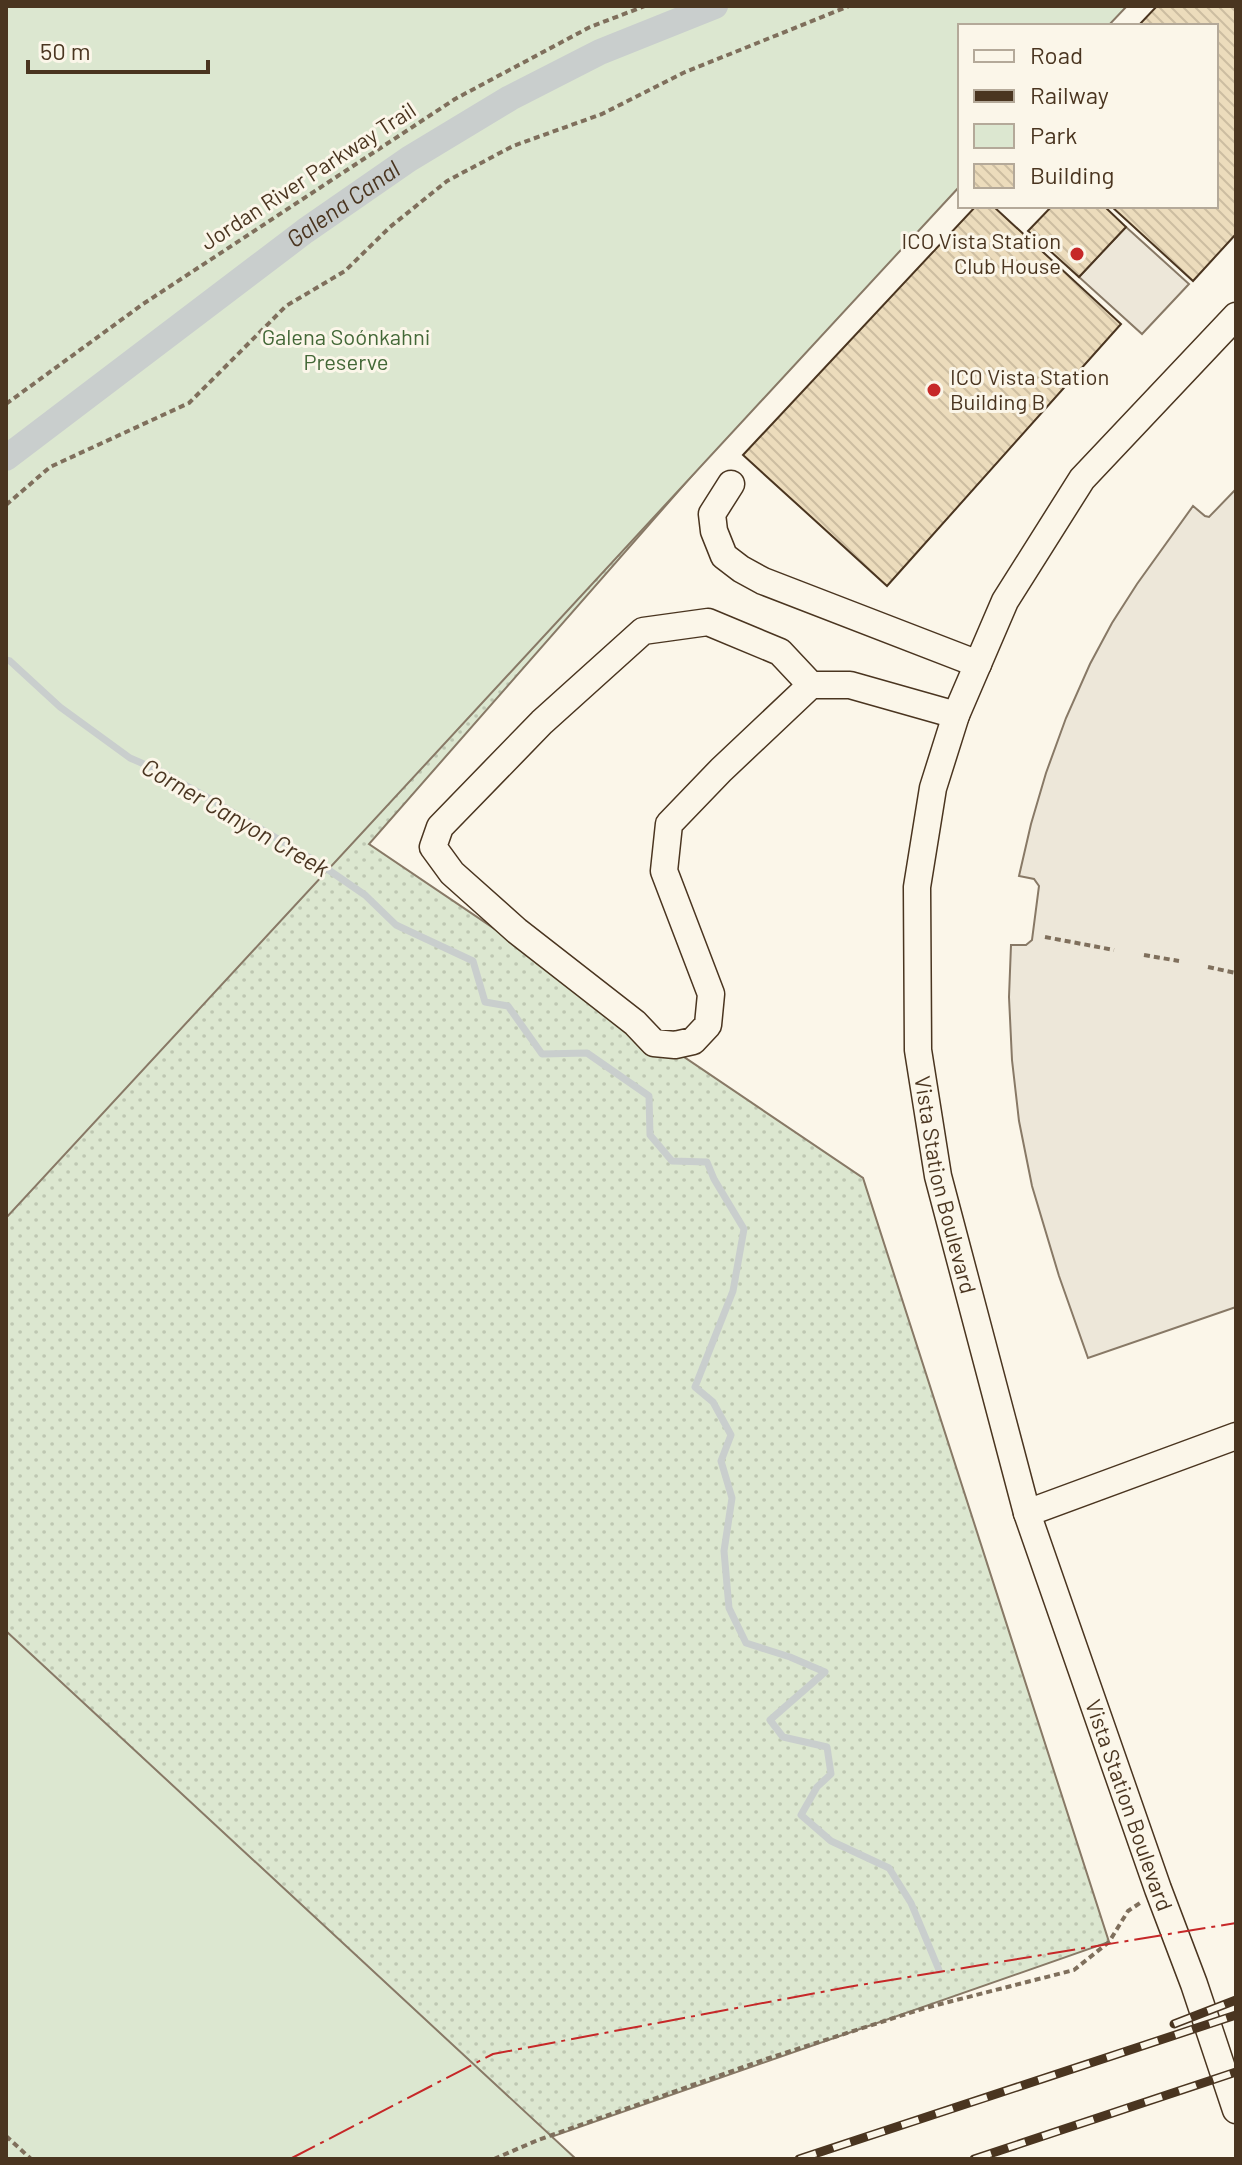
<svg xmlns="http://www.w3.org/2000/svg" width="1242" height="2165" viewBox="0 0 1242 2165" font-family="Barlow,sans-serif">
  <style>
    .grass { fill: url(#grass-dots); stroke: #887966; stroke-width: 2 }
    .green { fill: #dce7d0; stroke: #887966; stroke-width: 2 }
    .parking { fill: #ede7d9; stroke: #887966; stroke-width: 2 }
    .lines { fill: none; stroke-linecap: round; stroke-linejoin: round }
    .stream { stroke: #c9cecd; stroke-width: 7 }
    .canal { stroke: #c9cecd; stroke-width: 26 }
    .building { fill: url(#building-back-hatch); stroke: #4a3520; stroke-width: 2 }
    .minor-casing { stroke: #4a3520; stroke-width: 29 }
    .path { stroke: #7f6f5c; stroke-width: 4; stroke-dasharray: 6 4; stroke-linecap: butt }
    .minor { stroke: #fbf6e9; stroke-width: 26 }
    .rail-casing { stroke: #4a3520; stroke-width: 9 }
    .rail { stroke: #fbf6e9; stroke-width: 6; stroke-dasharray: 18; stroke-linecap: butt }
    .power { stroke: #c62828; stroke-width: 2; stroke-dasharray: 28 6 4 6; stroke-linecap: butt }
    .poi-dot { fill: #c62828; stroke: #fbf6e9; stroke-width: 3 }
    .labels { text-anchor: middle; stroke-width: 6; stroke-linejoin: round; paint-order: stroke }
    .street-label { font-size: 22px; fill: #4a3520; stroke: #fbf6e9 }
    .poi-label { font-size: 22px; fill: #4a3520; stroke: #fbf6e9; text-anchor: end }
    .park-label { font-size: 22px; fill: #436837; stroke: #fbf6e9 }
    .water-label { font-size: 24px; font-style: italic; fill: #4a3520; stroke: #fbf6e9 }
  </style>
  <defs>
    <pattern id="grass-dots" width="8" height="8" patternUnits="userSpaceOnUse" patternTransform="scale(2)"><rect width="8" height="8" fill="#dce7d0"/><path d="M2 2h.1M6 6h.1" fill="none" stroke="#bec7b2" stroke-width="1.8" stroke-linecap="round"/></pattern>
    <pattern id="building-back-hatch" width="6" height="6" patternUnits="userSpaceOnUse" patternTransform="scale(2)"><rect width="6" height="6" fill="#ecdcbc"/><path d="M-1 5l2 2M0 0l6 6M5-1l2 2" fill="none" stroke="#ccbda1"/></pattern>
  </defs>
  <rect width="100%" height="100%" fill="#fbf6e9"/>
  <!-- grass -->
  <polygon class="grass" points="6,6 960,26 960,170 369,844 863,1178 1109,1942 488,2159 6,2159"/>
  <!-- green -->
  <g class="green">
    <polygon points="6,6 1127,6 1108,26 960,26 960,186 6,1218"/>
    <polygon points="6,1631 576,2159 6,2159"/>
  </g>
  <!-- parking -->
  <g class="parking">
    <polygon points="1126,227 1189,284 1142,334 1079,277"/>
    <polygon points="1236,489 1236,1307 1088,1358 1059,1276 1032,1186 1019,1121 1012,1060 1009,997 1011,945 1026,945 1032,940 1039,886 1034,879 1019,876 1031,824 1046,773 1066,718 1090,664 1112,623 1137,584 1193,506 1205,516 1209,517"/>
  </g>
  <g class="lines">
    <!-- stream -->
    <polyline class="stream" points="6,660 10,661 60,707 130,758 160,771 205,796 317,862 365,895 396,925 473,961 485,1002 508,1006 542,1054 587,1053 649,1096 650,1135 672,1161 707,1162 714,1179 744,1229 733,1291 695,1387 713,1402 731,1435 721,1461 732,1498 724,1551 729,1608 746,1643 790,1657 825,1672 770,1720 783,1737 827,1747 831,1774 817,1787 801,1815 831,1841 889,1868 911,1903 939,1970"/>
    <!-- canal -->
    <path class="canal" id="s1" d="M6 458 305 231 409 159 510 98 600 52 715 6"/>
  </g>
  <!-- building -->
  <g class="building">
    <polygon points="1157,6 1236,6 1236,234 1193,281 1111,206 1216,206 1216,26 1138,26"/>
    <polygon points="976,206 993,206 1121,324 887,586 743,455"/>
    <polygon points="1052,206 1104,206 1126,227 1079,277 1028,231"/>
  </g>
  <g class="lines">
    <defs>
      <g id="minor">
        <path id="s2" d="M1236 316 1082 479 1005 601 956 715 933 788 917 887 918 1050 938 1176 1027 1513 1158 1889 1194 1984 1236 2110"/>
        <polyline points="731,484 712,514 714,531 724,556 741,569 763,581 978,664"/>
        <polyline points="811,685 721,770 669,824 664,871 711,994 708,1025 693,1041 675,1045 654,1043 635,1023 517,931 452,873 433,847 440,827 542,722 643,631 708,622 780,652 811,685 850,685 956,715"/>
        <polyline points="1027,1513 1236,1436"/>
      </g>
    </defs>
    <!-- minor casing -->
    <use href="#minor" class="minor-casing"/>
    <!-- path -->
    <g class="path">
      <polyline points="6,404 143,304 455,99 590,27 645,6"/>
      <polyline points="6,505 50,467 189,403 286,306 345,271 390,227 447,181 513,146 602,114 683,73 849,6"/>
      <polyline points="1045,937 1114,950"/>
      <polyline points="1144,955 1179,961"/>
      <polyline points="1208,967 1236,973"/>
      <polyline points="6,2136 31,2159"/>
      <polyline points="494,2159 538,2140 766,2059 925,2008 1074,1970 1109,1942 1128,1911 1140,1903"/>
    </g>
    <!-- minor -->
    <use href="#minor" class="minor"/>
    <defs>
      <g id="rail">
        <polyline points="1174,2024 1236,2000"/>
        <polyline points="799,2159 1236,2015"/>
        <polyline points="974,2159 1236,2072"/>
      </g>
    </defs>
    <!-- rail casing -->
    <use href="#rail" class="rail-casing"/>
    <!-- rail -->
    <use href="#rail" class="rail"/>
    <!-- power -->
    <polyline class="power" points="290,2159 493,2054 848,1987 1236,1923"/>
  </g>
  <!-- markers -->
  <g class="poi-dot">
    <circle cx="1077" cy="254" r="8"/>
    <circle cx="934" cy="390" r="8"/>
  </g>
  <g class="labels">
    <!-- street labels -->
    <g class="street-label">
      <text transform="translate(308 176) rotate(-33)" y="8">Jordan River Parkway Trail</text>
      <text dy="8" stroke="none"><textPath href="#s2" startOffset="970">Vista Station Boulevard</textPath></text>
      <text dy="8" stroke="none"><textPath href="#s2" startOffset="1618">Vista Station Boulevard</textPath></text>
    </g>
    <!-- poi labels -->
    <g class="poi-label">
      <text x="1061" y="249">ICO Vista Station<tspan x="1061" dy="25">Club House</tspan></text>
      <text x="950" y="385" text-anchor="start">ICO Vista Station<tspan x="950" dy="25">Building B</tspan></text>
    </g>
    <!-- park labels -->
    <g class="park-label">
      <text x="346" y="345">Galena Soónkahni<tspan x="346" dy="25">Preserve</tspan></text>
    </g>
    <!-- water labels -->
    <g class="water-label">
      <text dy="8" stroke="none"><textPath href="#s1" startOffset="422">Galena Canal</textPath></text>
      <text transform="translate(235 818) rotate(30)" y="8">Corner Canyon Creek</text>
    </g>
  </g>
  <!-- border -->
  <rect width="1242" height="2165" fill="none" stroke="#4a3520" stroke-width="16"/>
  <!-- legend -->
  <rect x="958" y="24" width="260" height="184" fill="#fbf6e9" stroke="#b4a999" stroke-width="2"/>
  <rect x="974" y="50" width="40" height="12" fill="#fbf6e9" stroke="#b4a999" stroke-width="2"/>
  <text x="1030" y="64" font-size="24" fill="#4a3520">Road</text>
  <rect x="974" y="90" width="40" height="12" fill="#4a3520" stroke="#b4a999" stroke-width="2"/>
  <text x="1030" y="104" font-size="24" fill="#4a3520">Railway</text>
  <rect x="974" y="124" width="40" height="24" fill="#dce7d0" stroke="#b4a999" stroke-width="2"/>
  <text x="1030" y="144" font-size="24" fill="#4a3520">Park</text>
  <rect x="974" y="164" width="40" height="24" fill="url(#building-back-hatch)" stroke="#b4a999" stroke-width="2"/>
  <text x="1030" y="184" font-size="24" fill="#4a3520">Building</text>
  <!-- scale -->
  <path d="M28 60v12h180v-12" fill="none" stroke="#4a3520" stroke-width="4"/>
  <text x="40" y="60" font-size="24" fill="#4a3520" stroke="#fbf6e9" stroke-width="6" paint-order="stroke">50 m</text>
</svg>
